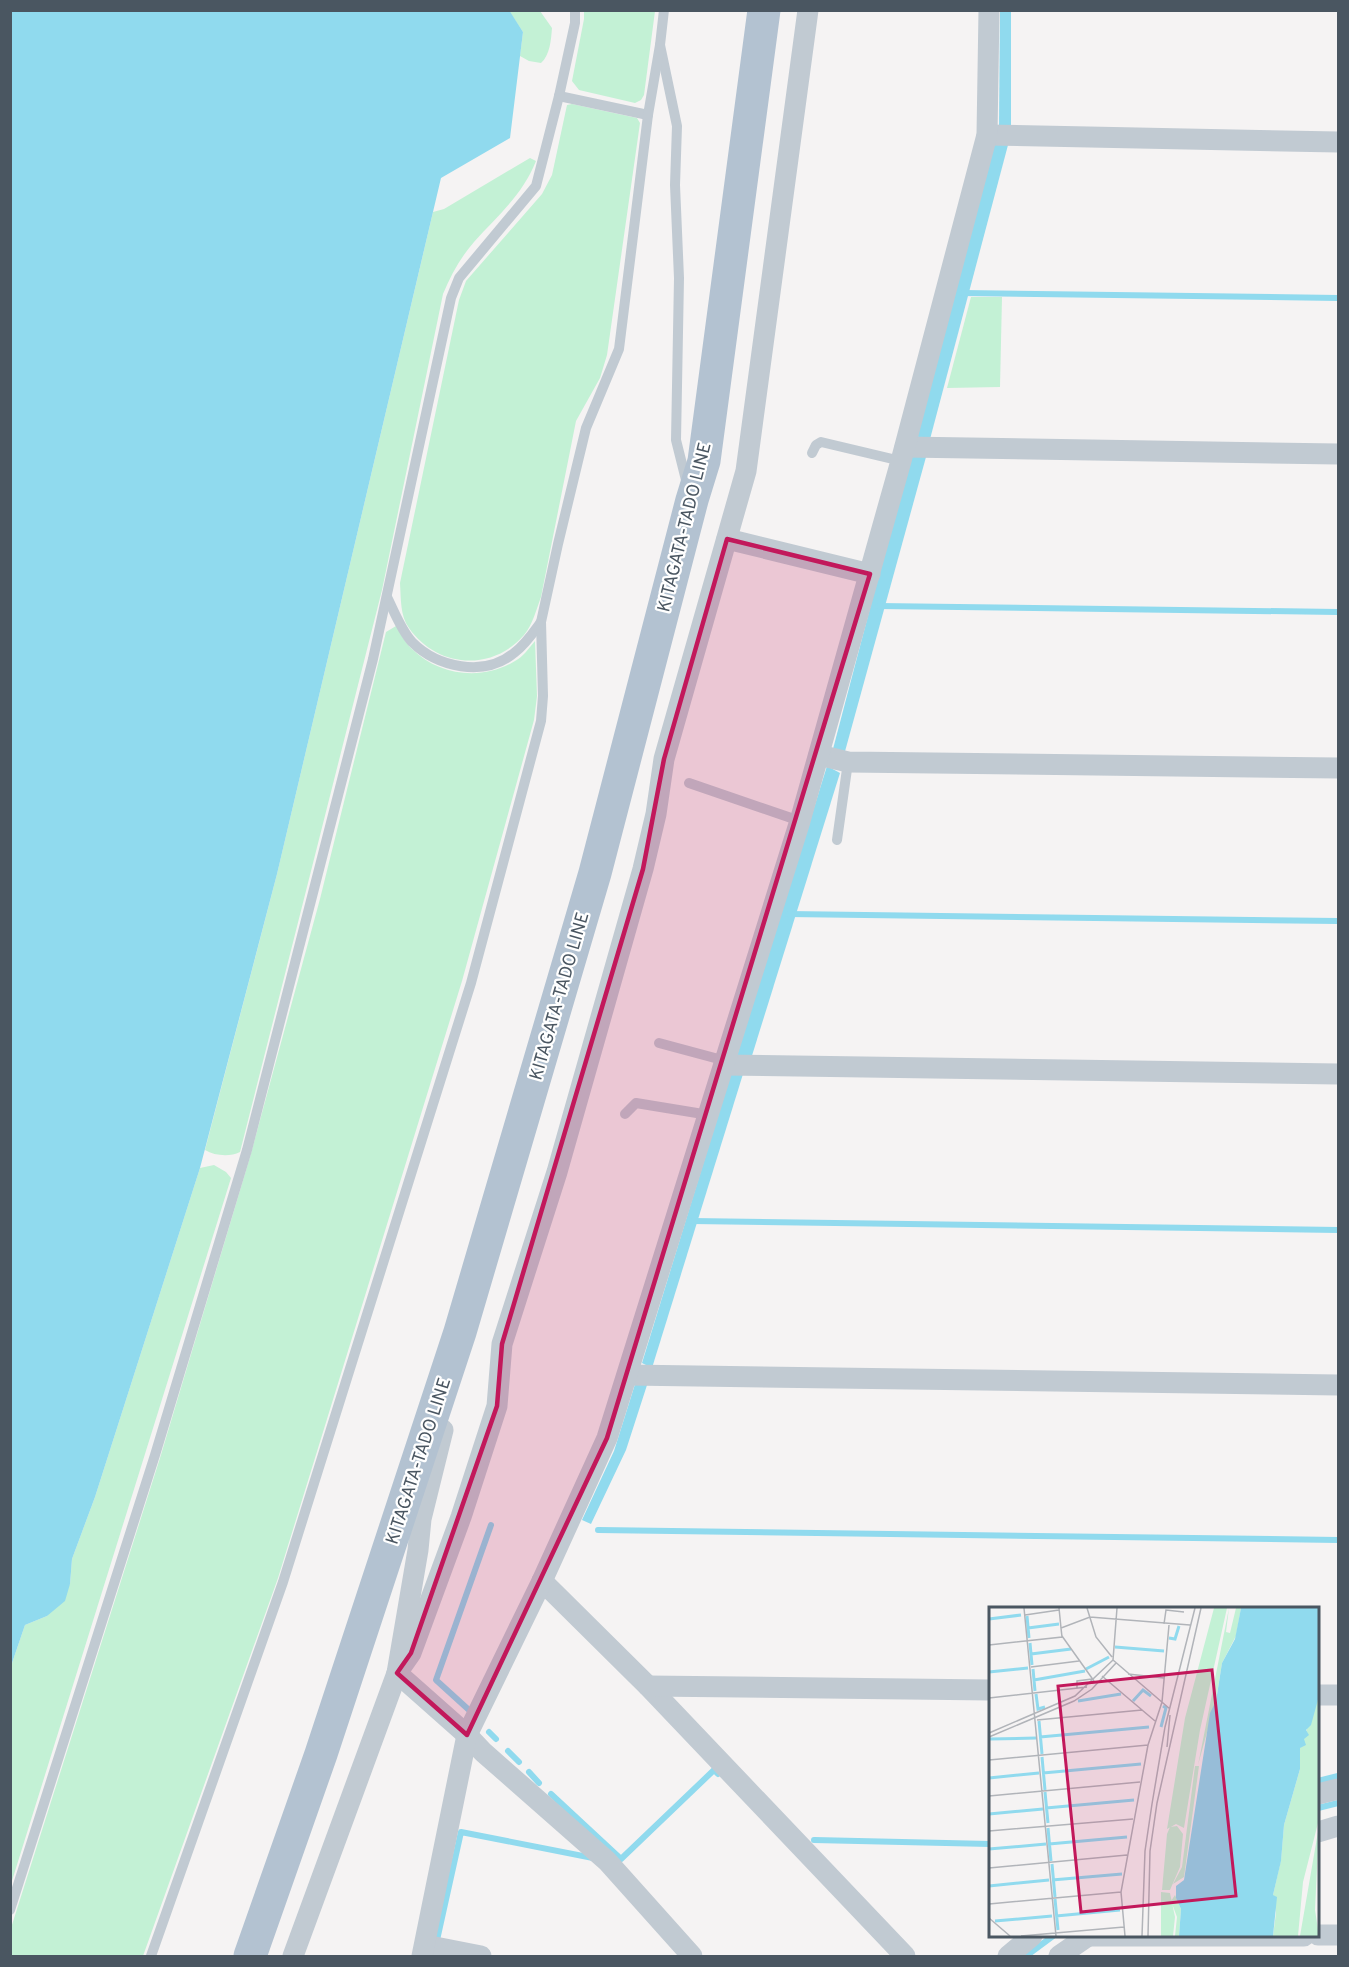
<svg xmlns="http://www.w3.org/2000/svg" width="1349" height="1967" viewBox="0 0 1349 1967" font-family="Overpass,sans-serif">
  <style>
    .green { fill: #c3f1d5 }
    .water { fill: #90daee }
    .lines { fill: none; stroke-linecap: round; stroke-linejoin: round }
    .stream { stroke: #90daee; stroke-width: 6 }
    .lane { stroke: #c1cad2; stroke-width: 10 }
    .street { stroke: #c1cad2; stroke-width: 21 }
    .primary { stroke: #b3c2d1; stroke-width: 33 }
    .marked { fill: #c2185b; fill-opacity: 0.2; stroke: #c2185b; stroke-width: 4.5; stroke-linejoin: round }
    .labels { text-anchor: middle; stroke-width: 4.5; stroke-linejoin: round; paint-order: stroke }
    .street-label { font-size: 18px; fill: #4a5661; stroke: #fff }
    .inset-river { fill: none; stroke: #90daee; stroke-width: 3 }
    .inset-road { fill: none; stroke: #b1b4b9; stroke-width: 1.5 }
    .view { fill: #c2185b; fill-opacity: 0.15; stroke: #c2185b; stroke-width: 3 }
    .inset-edge { fill: none; stroke: #4a5661; stroke-width: 3 }
  </style>
  <rect width="100%" height="100%" fill="#f5f3f3"/>
  <!-- green -->
  <g class="green">
    <path d="M509 11H540L552 28C551 40 550 55 541 63L529 61 520 56 523 32Z"/>
    <polygon points="584,11 655,11 644,95 641,100 635,103 579,90 572,81 584,19"/>
    <path d="M572 104 637 118 640 123 607 355 600 378 576 421 541 597C536 610 533 624 524 635 492 672 437 668 409 628 400 616 401 598 400 583L459 300 466 281 542 194 552 175 567 105Z"/>
    <path d="M530 158 536 161C522 196 498 215 474 242 460 258 451 275 443 294L382 590 240 1152C230 1157 215 1156 205 1150L277 874 433 212 444 209Z"/>
    <polygon points="971,297 1002,297 1000,387 947,388"/>
    <path d="M396 626C401 633 405 643 412 649 439 676 483 681 515 661 523 657 529 648 535 641L537 696 534 720 462 981 278 1578 143 1956H11V1928L160 1458 250 1157 320 899 386 632Z"/>
    <polygon points="214,1165 226,1172 231,1178 11,1884 11,1666 25,1625 47,1616 70,1584 72,1559 95,1497 200,1168"/>
  </g>
  <!-- water -->
  <g class="water">
    <polygon points="11,10 509,10 523,32 510,138 441,178 277,874 200,1168 95,1497 72,1559 70,1584 65,1601 47,1616 25,1625 11,1666"/>
    <polygon points="1000,11 1011,11 1011,132 999,127"/>
    <polygon points="993,145 1008,145 929,443 915,435"/>
    <polygon points="910,456 926,457 844,755 833,749"/>
    <polygon points="827,766 840,773 750,1062 737,1055"/>
    <polygon points="731,1073 743,1074 652,1368 642,1363"/>
    <polygon points="636,1381 648,1382 626,1450 591,1524 582,1520 614,1451"/>
  </g>
  <g class="lines">
    <!-- stream -->
    <g class="stream">
      <polyline points="962,293 1338,298"/>
      <polyline points="878,606 1338,612"/>
      <polyline points="788,914 1338,921"/>
      <polyline points="692,1221 1338,1230"/>
      <polyline points="598,1530 1338,1540"/>
      <polyline points="469,1710 436,1680 491,1525"/>
      <polyline points="489,1732 496,1739"/>
      <polyline points="508,1751 519,1762"/>
      <polyline points="529,1772 539,1783"/>
      <polyline points="1318,1781 1338,1776"/>
      <polyline points="551,1794 621,1859 714,1770 718,1774"/>
      <polyline points="1318,1808 1338,1803"/>
      <polyline points="814,1840 990,1844"/>
      <polyline points="437,1940 461,1832 593,1858"/>
      <polyline points="1026,1956 1053,1936"/>
    </g>
    <!-- lane -->
    <g class="lane">
      <polyline points="664,10 660,45 677,126 675,185 679,278 676,440 687,484"/>
      <polyline points="559,96 648,115"/>
      <polyline points="812,453 816,445 821,442 901,461"/>
      <path d="M387 597C394 611 401 630 412 642 437 667 484 678 514 653 525 645 533 633 541 622"/>
      <polyline points="689,783 800,821"/>
      <polyline points="837,840 848,762"/>
      <polyline points="659,1043 726,1061"/>
      <polyline points="625,1114 636,1103 709,1115"/>
      <polyline points="10,1910 155,1455 247,1150 373,659 451,298 459,278 536,186 559,96 575,23 575,10"/>
      <polyline points="151,1956 283,1582 471,983 541,721 543,696 541,622 558,544 586,428 619,349 648,115 660,45"/>
    </g>
    <!-- street -->
    <g class="street">
      <polyline points="987,135 1338,142"/>
      <polyline points="905,447 1338,454"/>
      <polyline points="727,539 870,574"/>
      <polyline points="819,755 848,762 1338,768"/>
      <polyline points="724,1065 1338,1074"/>
      <polyline points="628,1375 1338,1385"/>
      <polyline points="542,1581 648,1686 905,1956"/>
      <polyline points="397,1673 411,1653 461,1517 497,1406 502,1344 557,1172 643,869 656,814 664,759 746,471 808,10"/>
      <polyline points="397,1673 467,1735 483,1752 607,1861 692,1956"/>
      <polyline points="648,1686 990,1690"/>
      <polyline points="1318,1695 1338,1695"/>
      <polyline points="1318,1794 1338,1789"/>
      <polyline points="1318,1832 1338,1826"/>
      <polyline points="1318,1935 1338,1935"/>
      <polyline points="1087,1936 1304,1936"/>
      <polyline points="425,1945 481,1956"/>
      <polyline points="293,1956 397,1673 418,1550 421,1519 443,1430"/>
      <polyline points="422,1956 467,1735 542,1581 607,1438 800,821 901,461 987,135 989,10"/>
      <polyline points="1008,1956 1032,1936"/>
      <polyline points="1059,1956 1088,1936"/>
    </g>
    <!-- primary -->
    <polyline class="primary" points="250,1956 321,1754 460,1332 595,873 692,500 704,461 764,10"/>
  </g>
  <!-- marked area -->
  <path class="marked" d="M727 539 870 574 607 1438 467 1735 397 1673 411 1653 497 1406 502 1344 643 869 664 759Z"/>
  <g class="labels">
    <!-- street labels -->
    <g class="street-label">
      <text transform="translate(684 527) rotate(-76)" y="6">KITAGATA-TADO LINE</text>
      <text transform="translate(559 996) rotate(-74)" y="6">KITAGATA-TADO LINE</text>
      <text transform="translate(418 1461) rotate(-72)" y="6">KITAGATA-TADO LINE</text>
    </g>
  </g>
  <!-- overview -->
  <g transform="translate(989 1607)">
    <rect width="330" height="330" fill="#f5f3f3"/>
    <path d="M225 1H238L211 123 195 221 187 217 178 222 196 111ZM240 1 237 25 241 26 247 1H252L247 29 233 56 227 93 209 158ZM330 89V212L314 275 309 329H284L287 306 284 288 292 253 295 218 311 162V141ZM206 159H210L195 270 184 277 193 260ZM188 219 194 227 191 260 181 283H173L178 227 181 220ZM330 219 326 303 330 329H311ZM172 285 181 286 186 310 184 329H172ZM186 288 192 302 190 329H186L188 310 182 294Z" fill="#c3f1d5"/>
    <path d="M252 1H330V89L322 118 317 123 320 128 315 132 317 138 311 141V162L295 218 292 254 284 288 288 290 284 329H190L192 302 187 291V279L195 273 221 106 227 94 233 56 246 32Z" fill="#90daee"/>
    <path class="inset-river" d="M38 9 40 31M0 12 32 8M39 21 70 17M180 31 186 32 190 19M41 36 43 58M126 40 175 44M42 47 82 42M44 62 46 84M97 62 120 50M0 65 39 61M45 73 96 64M47 87 49 102 56 100M89 94 132 87M144 94 154 83 162 89M50 114 53 147M172 120 177 101 174 99M51 130 160 120M0 132 47 131M53 150 56 183M54 166 152 157M0 171 50 166M56 185 59 216M57 201 145 193M0 207 54 202M59 221 62 254M60 237 138 230M0 242 57 237M63 257 66 290M63 273 133 267M0 279 60 273M66 292 69 323M67 309 131 303M6 314 63 309"/>
    <path class="inset-road" d="M35 1 67 329M70 1 72 21M98 1 107 30 123 50M128 1 124 53 181 102M36 8 70 3M175 17 177 3 195 5M73 29 105 74M0 38 73 30 72 21 101 10 201 18M42 60 90 54M139 67 175 71M113 69 166 114M88 81V74L103 72M0 91 98 80M48 113 153 103M0 126 86 89 124 53M0 130 85 94 103 82 127 56M178 140 181 108M0 153 159 138M0 189 151 175M0 224 144 212M0 261 138 248M0 297 132 285M0 311 21 329M32 329 135 320M136 329 132 285 159 138 173 95 180 18M153 329 156 244 163 197 176 120 206 1M159 329 161 244 168 196 212 1"/>
    <path class="view" d="M223 63 247 289 92 305 69 79Z"/>
    <rect width="330" height="330" class="inset-edge"/>
  </g>
  <!-- border -->
  <rect width="1349" height="1967" fill="none" stroke="#4a5661" stroke-width="24"/>
</svg>
